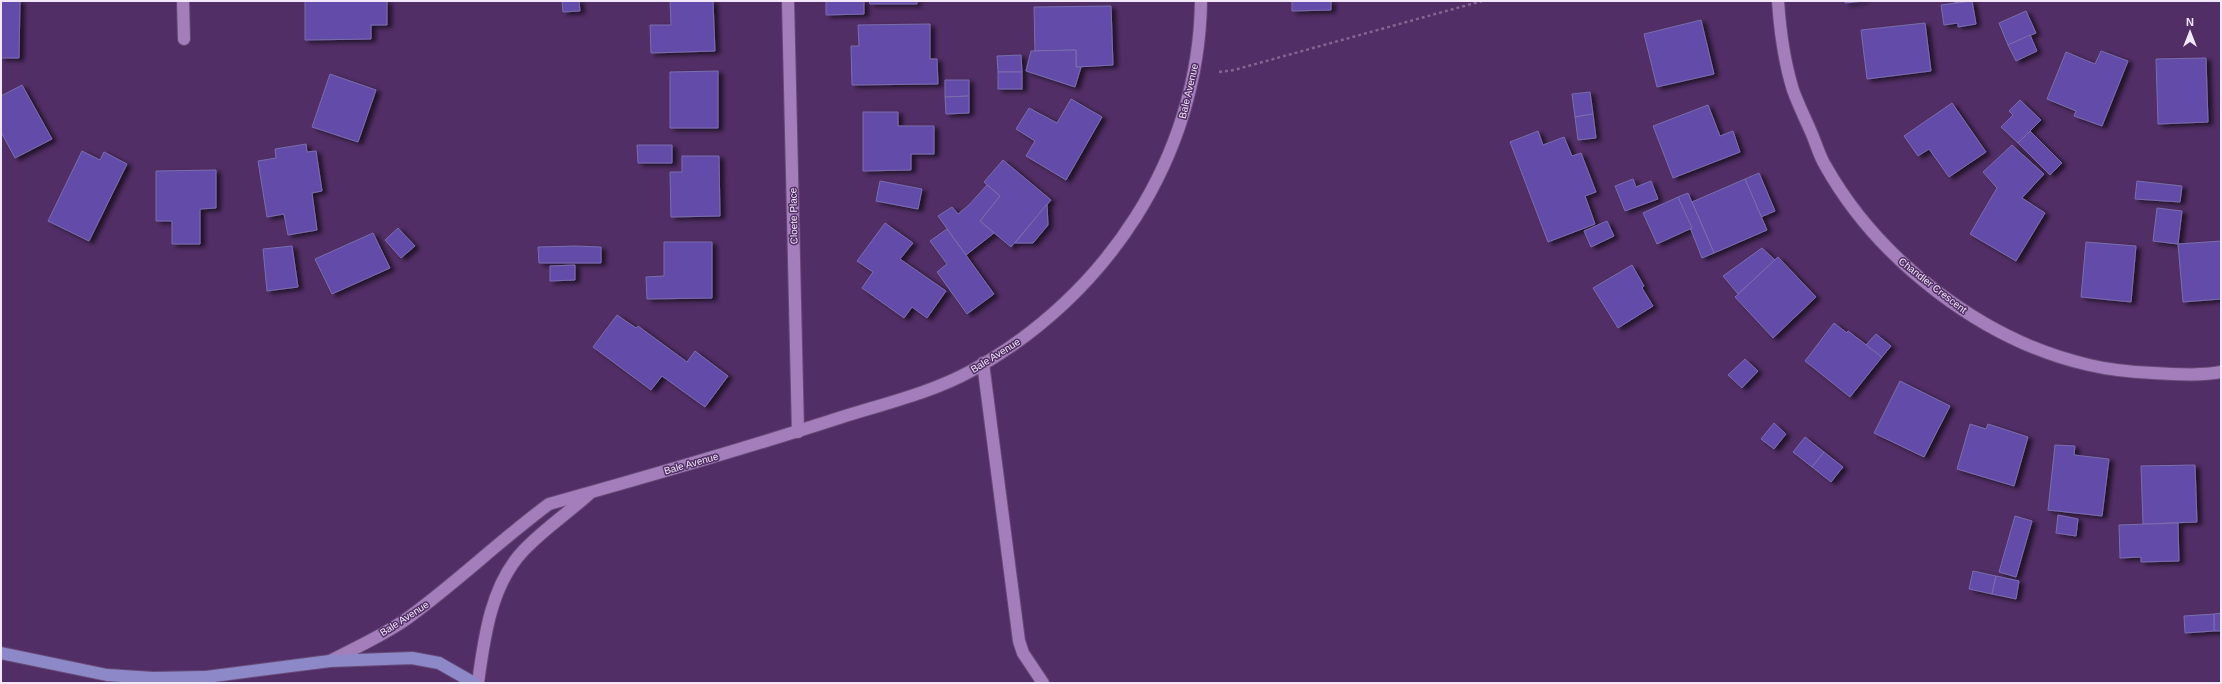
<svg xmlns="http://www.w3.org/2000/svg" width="2222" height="684" viewBox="0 0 2222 684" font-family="Arial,sans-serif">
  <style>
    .building { fill: #634ca9; stroke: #7a6dae; filter: url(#shadow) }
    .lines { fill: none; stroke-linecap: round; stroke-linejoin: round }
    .lane-casing { stroke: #674a77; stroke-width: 14 }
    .street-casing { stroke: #674a77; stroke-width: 14 }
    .secondary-casing { stroke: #674a77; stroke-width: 14 }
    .path { stroke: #826692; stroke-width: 2.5; stroke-dasharray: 3 3; stroke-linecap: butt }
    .lane { stroke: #a37ebb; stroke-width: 12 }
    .street { stroke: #a37ebb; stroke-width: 12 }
    .secondary { stroke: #8d88c8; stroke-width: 12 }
    .labels { text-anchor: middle; stroke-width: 3; stroke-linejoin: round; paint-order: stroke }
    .street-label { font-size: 10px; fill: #f3e7fb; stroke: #512e65 }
  </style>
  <defs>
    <filter id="shadow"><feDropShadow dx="4.5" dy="2.5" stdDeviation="2" flood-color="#0009"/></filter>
  </defs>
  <rect width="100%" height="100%" fill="#512e65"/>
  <!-- building -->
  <g class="building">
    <polygon points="1,1 20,1 19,58 1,58"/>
    <polygon points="305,1 387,1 387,25 371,25 371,39 305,40"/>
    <polygon points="562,1 579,1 580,11 563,12"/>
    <polygon points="670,1 713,1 715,51 651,53 650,25 671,25"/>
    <polygon points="826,1 864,1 864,14 826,15"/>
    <polygon points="869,1 917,1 917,4 870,4"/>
    <polygon points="1292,1 1331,1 1331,10 1292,11"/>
    <polygon points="1845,1 1864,1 1845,3"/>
    <polygon points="1955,1 1970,1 1955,3"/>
    <polygon points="1972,1 1976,24 1958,27 1958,23 1944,25 1941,5"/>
    <polygon points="1111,6 1113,65 1076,67 1076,50 1035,51 1034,7"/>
    <polygon points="2026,11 2036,33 2008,45 1999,23"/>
    <polygon points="1701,20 1714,74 1657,87 1644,34"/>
    <polygon points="1925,23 1931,71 1867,79 1861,30"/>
    <polygon points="930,24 930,59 937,59 938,84 852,85 851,46 859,46 858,25"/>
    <polygon points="2030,35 2037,51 2016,61 2008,45"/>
    <polygon points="1076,50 1076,67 1081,67 1075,87 1026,71 1031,51"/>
    <polygon points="2101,51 2128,61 2102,126 2074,116 2076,111 2047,99 2066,52 2095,64"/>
    <polygon points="1021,55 1022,72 998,72 997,56"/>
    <polygon points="2206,58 2208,122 2158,124 2156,59"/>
    <polygon points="718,71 718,128 670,128 670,72"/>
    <rect x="998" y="72" width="24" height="17"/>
    <polygon points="330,74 376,90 358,142 312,127"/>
    <polygon points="945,80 969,80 969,96 945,97"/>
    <polygon points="22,85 52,139 15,158 1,132 1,96"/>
    <polygon points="1590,92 1593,114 1575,117 1572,94"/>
    <polygon points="969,96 969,113 946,114 945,97"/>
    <polygon points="1071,99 1102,117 1066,180 1026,156 1035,141 1016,129 1029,108 1057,123"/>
    <polygon points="2020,100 2041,120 2018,143 2001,127 2013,115 2009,111"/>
    <polygon points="1952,103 1986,152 1949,177 1929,149 1918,156 1904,136"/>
    <polygon points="1708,105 1720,136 1733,131 1740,152 1673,178 1653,126"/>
    <polygon points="863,112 898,112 898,126 934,126 934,154 911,154 911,170 863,171"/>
    <polygon points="1593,114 1596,138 1578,140 1575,117"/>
    <polygon points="1538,131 1543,145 1564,137 1572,156 1581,153 1596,192 1585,196 1595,224 1548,242 1510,142"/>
    <polygon points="2030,131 2062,163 2050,175 2018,143"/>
    <polygon points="306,144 307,152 316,151 322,191 312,193 317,230 288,235 284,214 267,217 258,161 276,158 275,149"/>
    <polygon points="637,145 672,145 672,163 638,163"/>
    <polygon points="2012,145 2044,174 2022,198 2045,213 2016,261 1970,234 1997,188 1983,172"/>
    <polygon points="82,151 100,160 104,152 127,164 89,241 48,221"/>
    <polygon points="682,156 719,156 720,216 671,217 670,172 682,172"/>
    <polygon points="1003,160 1051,200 1011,247 980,221 1000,196 984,182"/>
    <polygon points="216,170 216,208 200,209 200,244 172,244 172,221 156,221 156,171"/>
    <polygon points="1759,173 1775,211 1761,217 1745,179"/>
    <polygon points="1633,179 1636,187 1651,181 1658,199 1625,211 1615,186"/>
    <polygon points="1745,179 1767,230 1714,253 1692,202"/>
    <polygon points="880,181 922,189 918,209 876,201"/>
    <polygon points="2137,181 2182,186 2180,202 2135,199"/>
    <polygon points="987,185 1000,196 980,221 994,233 966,255 938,216 952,207 958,214 969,205"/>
    <polygon points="1688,193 1714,253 1702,258 1678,197"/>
    <polygon points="1678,197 1692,228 1657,244 1643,213"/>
    <polygon points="1047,204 1048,225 1033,243 1015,243"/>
    <polygon points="2157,208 2182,211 2178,244 2153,241"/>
    <polygon points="1607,221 1614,236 1591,247 1584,231"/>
    <polygon points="885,223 913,243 900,259 946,291 927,318 912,307 904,318 862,288 873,272 857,261"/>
    <polygon points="398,228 415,246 401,258 385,240"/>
    <polygon points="947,229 994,294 967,314 937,272 947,264 930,241"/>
    <polygon points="373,233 390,268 332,294 315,259"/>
    <polygon points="2221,241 2221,299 2183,302 2178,244"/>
    <polygon points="664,242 712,242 712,298 647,299 646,277 664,276"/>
    <polygon points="2086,242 2136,246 2131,302 2081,297"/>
    <polygon points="292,246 298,287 267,291 263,249"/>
    <polygon points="575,246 601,247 601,263 539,263 538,247"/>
    <polygon points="1762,248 1775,260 1738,294 1723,276"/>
    <polygon points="1778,257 1816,297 1773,338 1735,297"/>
    <polygon points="575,265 575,280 550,281 550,266"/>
    <polygon points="1632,265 1644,286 1642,288 1653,306 1618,328 1593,288"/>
    <polygon points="617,315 636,328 638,326 687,362 695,351 728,376 705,407 662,376 651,390 593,347"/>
    <polygon points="1834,323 1847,333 1848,331 1882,357 1850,397 1805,361"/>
    <polygon points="1876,334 1891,346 1882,357 1866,345"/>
    <polygon points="1745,359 1758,371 1742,388 1728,375"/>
    <polygon points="1900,381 1950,406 1924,457 1874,433"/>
    <polygon points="1774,423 1786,434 1774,449 1761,439"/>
    <polygon points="1970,424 1986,429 1988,424 2028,437 2014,486 1957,469"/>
    <polygon points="1805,437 1824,452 1812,467 1793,452"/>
    <polygon points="2055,445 2075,446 2074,455 2109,459 2102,516 2048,510"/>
    <polygon points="1824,452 1843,467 1831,482 1812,467"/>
    <polygon points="2195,465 2197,522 2143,524 2141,466"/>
    <polygon points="2058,515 2078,519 2076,536 2056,533"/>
    <polygon points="2015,516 2032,521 2016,577 1999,572"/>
    <polygon points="2178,523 2179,561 2141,562 2141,557 2120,558 2119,525"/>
    <polygon points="1973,571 1996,576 1992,594 1969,589"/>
    <polygon points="1996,576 2019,581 2016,599 1992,594"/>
    <polygon points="2221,613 2221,631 2214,631 2214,614"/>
    <polygon points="2214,614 2214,631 2185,633 2184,616"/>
  </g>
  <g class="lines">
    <defs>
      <polyline id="lane" points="983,363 1019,641 1023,653 1043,683"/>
      <g id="street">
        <polyline points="183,1 184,39"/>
        <polyline points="788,1 798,432"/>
        <path d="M1778 1C1780 31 1784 61 1793 90 1798 104 1805 118 1811 132 1816 143 1819 155 1825 165 1878 260 1983 341 2089 365 2110 370 2132 372 2153 373 2176 374 2199 376 2221 372"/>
        <path d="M330 661C355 648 382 636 405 620 455 584 499 541 549 504 646 477 743 449 839 418 883 404 931 393 971 371 1106 297 1199 157 1201 1"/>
        <path d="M478 683C484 638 491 584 524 550 544 529 568 513 589 494"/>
      </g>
      <g id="secondary">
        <polyline points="1,653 107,675 153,678 203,677"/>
        <polyline points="193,683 206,677 330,661 412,658 439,663 474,683"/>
      </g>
    </defs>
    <!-- lane casing -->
    <use href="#lane" class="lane-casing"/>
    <!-- street casing -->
    <use href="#street" class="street-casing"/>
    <!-- secondary casing -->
    <use href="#secondary" class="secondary-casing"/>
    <!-- path -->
    <polyline class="path" points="1219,72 1234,70 1482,1"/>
    <!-- lane -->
    <use href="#lane" class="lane"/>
    <!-- street -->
    <use href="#street" class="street"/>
    <!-- secondary -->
    <use href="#secondary" class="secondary"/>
  </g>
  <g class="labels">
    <!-- street labels -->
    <g class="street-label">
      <text transform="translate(1188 91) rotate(-77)" y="4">Bale Avenue</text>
      <text transform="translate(793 216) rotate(-91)" y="4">Cloete Place</text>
      <text transform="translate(1933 285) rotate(38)" y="4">Chandler Crescent</text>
      <text transform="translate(995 355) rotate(-32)" y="4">Bale Avenue</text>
      <text transform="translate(691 463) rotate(-16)" y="4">Bale Avenue</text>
      <text transform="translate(404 618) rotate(-33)" y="4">Bale Avenue</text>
    </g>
  </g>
  <!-- border -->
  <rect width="2222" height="684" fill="none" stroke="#f3e7fb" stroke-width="4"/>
  <!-- north arrow -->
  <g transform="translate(2190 32)" stroke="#512e65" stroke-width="3" paint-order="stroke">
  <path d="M0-3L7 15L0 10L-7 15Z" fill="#f3e7fb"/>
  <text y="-6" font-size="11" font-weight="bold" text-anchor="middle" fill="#f3e7fb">N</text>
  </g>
</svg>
